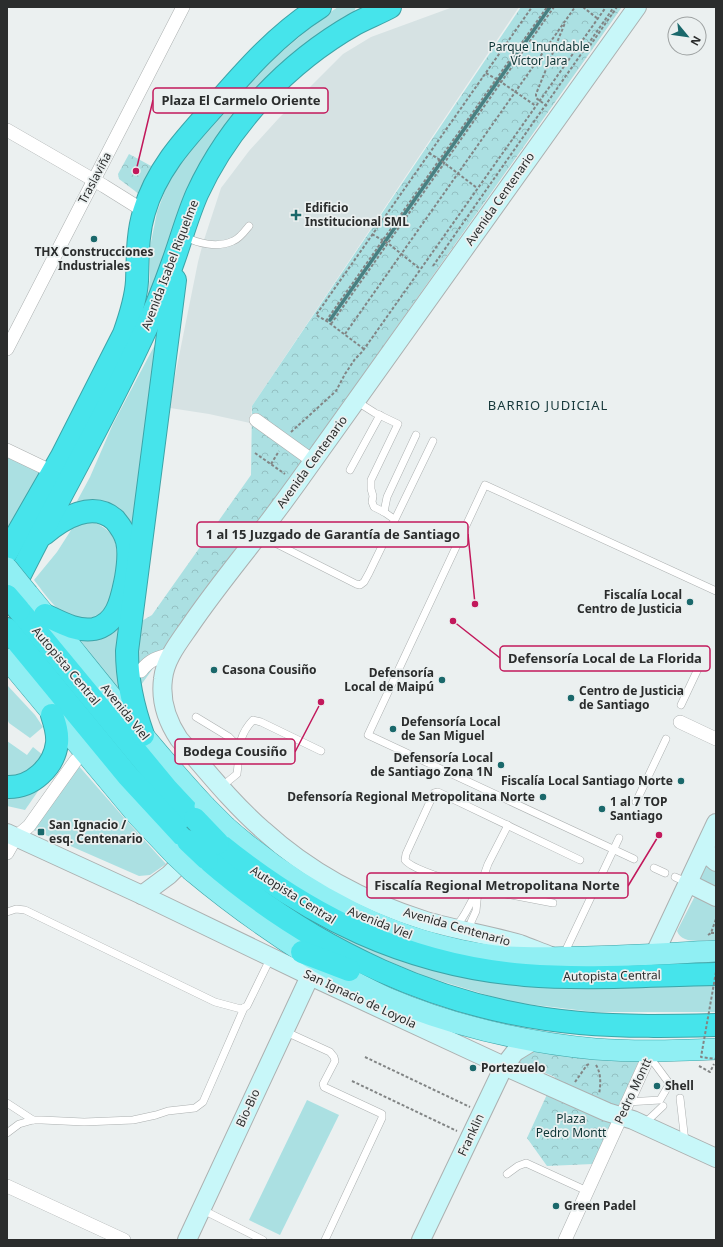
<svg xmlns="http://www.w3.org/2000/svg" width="723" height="1247" viewBox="0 0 723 1247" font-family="'Noto Sans',sans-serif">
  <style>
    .built { fill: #d6e2e3 }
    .grass { fill: #abe0e2 }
    .park { fill: url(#park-crowns) }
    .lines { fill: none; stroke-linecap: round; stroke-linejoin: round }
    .stream { stroke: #488082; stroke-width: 3.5 }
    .lane-casing { stroke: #acb0b0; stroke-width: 8 }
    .street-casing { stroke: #acb0b0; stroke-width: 14 }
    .secondary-casing { stroke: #acb0b0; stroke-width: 20 }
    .primary-casing { stroke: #3da4a8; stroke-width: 22 }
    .highway-casing { stroke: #3da4a8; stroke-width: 24 }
    .path { stroke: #828585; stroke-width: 2; stroke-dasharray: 3 2; stroke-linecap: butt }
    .lane { stroke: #fff; stroke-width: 7 }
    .street { stroke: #fff; stroke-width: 13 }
    .secondary { stroke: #c8f7f9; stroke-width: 18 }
    .primary { stroke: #90eff3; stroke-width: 21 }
    .highway { stroke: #46e4eb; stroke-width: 22 }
    .primary-bridge-casing { stroke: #3da4a8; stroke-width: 22; stroke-linecap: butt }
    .highway-bridge-casing { stroke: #3da4a8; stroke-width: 24; stroke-linecap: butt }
    .path-bridge { stroke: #828585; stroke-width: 2; stroke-dasharray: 3 2; stroke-linecap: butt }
    .primary-bridge { stroke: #90eff3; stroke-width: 21 }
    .highway-bridge { stroke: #46e4eb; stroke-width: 22 }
    .poi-dot { fill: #1a686b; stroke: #ebf0f0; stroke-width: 1.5 }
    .labels { text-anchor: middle; stroke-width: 3.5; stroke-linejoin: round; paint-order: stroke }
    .park-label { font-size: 12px; fill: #0e3637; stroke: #ebf0f0 }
    .street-label { font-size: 12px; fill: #2b2d2d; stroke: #ebf0f0 }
    .poi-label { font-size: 12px; font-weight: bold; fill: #2b2d2d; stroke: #ebf0f0; text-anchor: start }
    .neighbourhood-label { font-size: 13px; letter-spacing: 1px; fill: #16383a; stroke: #ebf0f0 }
    .leader { fill: none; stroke: #c2185b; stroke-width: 1.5 }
    .callout-dot { fill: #c2185b; stroke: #ebf0f0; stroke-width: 1.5 }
    .callout { fill: #ebf0f0; stroke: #c2185b; stroke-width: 1.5 }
    .callout-label { font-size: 13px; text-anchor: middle; font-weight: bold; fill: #2b2d2d }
  </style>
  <defs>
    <pattern id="park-crowns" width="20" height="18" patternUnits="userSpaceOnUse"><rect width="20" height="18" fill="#abe0e2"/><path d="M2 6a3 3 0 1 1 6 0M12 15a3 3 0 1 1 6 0" fill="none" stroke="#93c0c2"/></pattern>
  </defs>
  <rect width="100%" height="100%" fill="#ebf0f0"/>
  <!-- built -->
  <polygon class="built" points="453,7 519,7 252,406 250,423 209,414 170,408 174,381 198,262 203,243 221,188 249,151 279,118 343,54 371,37"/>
  <!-- grass -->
  <g class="grass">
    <polygon points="338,7 356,7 352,17 262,85 145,318 150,278 150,247 157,212 170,178 201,136 265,66 323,17"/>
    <polygon points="159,337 136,542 76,503 90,477 113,424"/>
    <polygon points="7,454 42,472 7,528"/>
    <path d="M91 521C117 531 119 546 116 571 115 579 115 589 113 596 110 604 104 611 100 618 66 628 52 603 34 580L57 552 73 527 81 523Z"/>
    <polygon points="125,608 120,683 116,689 70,637"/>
    <polygon points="7,685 35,715 43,727 30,738 9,723 7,719"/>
    <polygon points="7,741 27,755 33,747 44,756 40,764 7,783"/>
    <polygon points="66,751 25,810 7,806 7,793"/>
    <polygon points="77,764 126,820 166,864 150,875 139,876 34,830"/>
    <polygon points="716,840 716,888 697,879"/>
    <polygon points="270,896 342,934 716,983 716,1012 594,1012 510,1002 424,976 364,951"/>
    <path d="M695 896 716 903V940C704 940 682 945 677 931Z"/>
    <polygon points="307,1100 339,1115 280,1235 249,1220"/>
  </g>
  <!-- park -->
  <g class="park">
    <polygon points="521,7 622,7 303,460 136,692 132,664 140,622 152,615 251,475 252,406"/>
    <polygon points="129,154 153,167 139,194 119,179 118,174"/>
    <polygon points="539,1048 641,1056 593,1164 547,1166 527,1138 555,1077 516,1061"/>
  </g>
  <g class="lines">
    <!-- stream -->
    <polyline class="stream" points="330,320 550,7"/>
    <defs>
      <g id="lane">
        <path d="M184 236C198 244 218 248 233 241 239 239 245 231 249 226"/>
        <polyline points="356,401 375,413 398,424 371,480 371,489 373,496 372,502 374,507 384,512 394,519"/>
        <polyline points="350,470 380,415"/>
        <polyline points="384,512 387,497 416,435"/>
        <polyline points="259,535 356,584 360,585 364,582 369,573 433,441"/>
        <polyline points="681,705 705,654"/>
        <polyline points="196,717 229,737 235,743 237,754"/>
        <path d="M221 787 237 774C240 752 236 738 253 720L261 722 321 751"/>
        <polyline points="636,802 666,739"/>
        <polyline points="508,825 488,864 479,889 553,903"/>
        <polyline points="634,859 368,735 485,485 716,591"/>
        <polyline points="654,868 665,873"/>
        <polyline points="675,877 688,883"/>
        <path d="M479 889C463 884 413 871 405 860L406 854 434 793 438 792 580 860"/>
        <polyline points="7,912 16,909 25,910 215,1002 241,1009 247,1006 271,957"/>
        <path d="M455 927C466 917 470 901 479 889"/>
        <polyline points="471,931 471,922 476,911 478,891"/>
        <polyline points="563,956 619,838"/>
        <polyline points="284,1031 330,1052 334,1057 335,1061 323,1084 324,1087 382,1114 382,1118 325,1240"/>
        <polyline points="649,1056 669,1083"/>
        <polyline points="680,1098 685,1142"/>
        <polyline points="627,1102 660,1100 667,1088"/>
        <polyline points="7,1103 33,1120"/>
        <polyline points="644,1124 663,1106"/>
        <polyline points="7,1133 19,1124 33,1120 42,1120 84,1122 133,1120 156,1115 168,1111 195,1108 203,1102 244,1008"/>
        <polyline points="507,1174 518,1166 526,1163 587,1191"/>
        <polyline points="201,1209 263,1240"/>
      </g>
      <g id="street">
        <polyline points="7,130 104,186 144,211"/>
        <polyline points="7,349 183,7"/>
        <polyline points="256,420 313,461"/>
        <polyline points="7,450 53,472"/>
        <path d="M141 671C149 660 158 657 171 654"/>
        <polyline points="680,722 716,739"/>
        <polyline points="7,853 16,837 29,826 76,760"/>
        <polyline points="7,1186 124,1240"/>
        <polyline points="565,1240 651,1051"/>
      </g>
      <g id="secondary">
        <polyline points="7,833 142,895 310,976 504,1066 607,1112 633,1120 716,1158"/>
        <polyline points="705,848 709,856 716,862"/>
        <polyline points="688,883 716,897"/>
        <polyline points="142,895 169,875 191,853"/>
        <polyline points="654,955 716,823"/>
        <path d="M551 956C541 952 530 948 520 944 489 935 457 930 426 921 365 902 310 873 263 830 232 803 206 770 179 739 167 721 160 702 163 679 165 659 179 642 190 626 207 601 225 578 243 555 262 531 280 507 298 482L637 7"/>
        <polyline points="187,1240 310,976"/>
        <polyline points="421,1240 504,1066 515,1052 533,1041"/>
      </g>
      <g id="primary">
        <path d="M28 594C87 665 143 739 205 806"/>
        <polyline points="7,659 137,815 174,854"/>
        <path d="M226 827C301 893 394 944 495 956 525 959 555 958 586 957 629 956 673 953 716 951"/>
        <path d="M192 871C229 902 268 930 309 956 334 971 360 986 387 998 453 1026 523 1042 595 1049 635 1052 676 1051 716 1049"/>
      </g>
      <g id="highway">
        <path d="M44 534C63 518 93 500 115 520 120 526 125 533 127 541 130 553 128 566 126 578 122 597 118 624 94 629 77 632 60 622 45 615"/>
        <path d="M7 552 62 456 124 334C130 317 136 299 137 281 138 257 137 235 144 212 156 170 184 140 212 109 245 71 277 34 320 7"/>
        <path d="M9 597C50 512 98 431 138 346 151 319 163 291 173 262 181 240 187 217 197 194 229 124 288 62 355 24 366 18 379 13 390 7"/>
        <polyline points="19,610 167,789 195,819"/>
        <polyline points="7,629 128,776 188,841"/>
        <path d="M143 735C133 707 127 681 127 651L175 280"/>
        <path d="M7 787C32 788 54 767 57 743 58 733 55 724 52 715"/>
        <path d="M218 843C309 917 406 965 525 975 588 980 653 975 716 974"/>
        <path d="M207 859C312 950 441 1011 580 1023 625 1027 671 1026 716 1025"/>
        <polyline points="302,952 349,970"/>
      </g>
    </defs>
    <!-- lane casing -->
    <use href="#lane" class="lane-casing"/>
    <!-- street casing -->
    <use href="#street" class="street-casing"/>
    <!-- secondary casing -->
    <use href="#secondary" class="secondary-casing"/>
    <!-- primary casing -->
    <use href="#primary" class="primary-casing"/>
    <!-- highway casing -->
    <use href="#highway" class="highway-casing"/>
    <!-- path -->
    <g class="path">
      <polyline points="583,7 598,19"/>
      <polyline points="587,50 617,7"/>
      <polyline points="486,73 501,82 536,106"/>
      <polyline points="547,106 536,98 536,94 565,23"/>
      <polyline points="429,153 443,162 477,188"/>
      <polyline points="372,234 389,244 420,269"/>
      <polyline points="433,266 614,7"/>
      <polyline points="326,321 547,7"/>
      <polyline points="331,324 554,7"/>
      <polyline points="345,334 575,7"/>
      <polyline points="364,349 328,322 316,315 532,7"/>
      <polyline points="291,432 336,391 345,374 355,359 362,352 606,7"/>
      <polyline points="255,453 285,474"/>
      <polyline points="271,464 279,451"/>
      <polyline points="711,933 716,933"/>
      <polyline points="708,935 711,933 716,919"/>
      <polyline points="365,1057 470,1107"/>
      <path d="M596 1065C601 1073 601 1084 599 1094"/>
      <polyline points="699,1066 710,1072 714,1064"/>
      <polyline points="352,1081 457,1131"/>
      <polyline points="575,1082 587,1065 589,1064"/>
    </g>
    <!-- lane -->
    <use href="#lane" class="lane"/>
    <!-- street -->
    <use href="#street" class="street"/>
    <!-- secondary -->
    <use href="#secondary" class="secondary"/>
    <!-- primary -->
    <use href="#primary" class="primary"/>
    <!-- highway -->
    <use href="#highway" class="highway"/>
    <defs>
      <g id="primary-bridge">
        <polyline points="7,568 28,594"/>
        <polyline points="205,806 226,827"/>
        <polyline points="174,854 192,871"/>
      </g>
      <g id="highway-bridge">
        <polyline points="7,596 19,610"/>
        <polyline points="195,819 218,843"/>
        <polyline points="188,841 207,859"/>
      </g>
    </defs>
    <!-- primary-bridge casing -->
    <use href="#primary-bridge" class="primary-bridge-casing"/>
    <!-- highway-bridge casing -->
    <use href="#highway-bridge" class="highway-bridge-casing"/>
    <!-- path-bridge -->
    <polyline class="path-bridge" points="716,972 701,1057 716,1059"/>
    <!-- primary-bridge -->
    <use href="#primary-bridge" class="primary-bridge"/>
    <!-- highway-bridge -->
    <use href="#highway-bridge" class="highway-bridge"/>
  </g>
  <!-- markers -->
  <g class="poi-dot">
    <path d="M294 209h4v4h4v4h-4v4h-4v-4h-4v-4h4z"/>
    <circle cx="94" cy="239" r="4"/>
    <circle cx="690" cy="602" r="4"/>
    <circle cx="214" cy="670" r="4"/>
    <circle cx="442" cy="680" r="4"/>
    <circle cx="571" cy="698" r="4"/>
    <circle cx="393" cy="729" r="4"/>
    <circle cx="501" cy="765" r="4"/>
    <circle cx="681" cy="781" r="4"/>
    <circle cx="543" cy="797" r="4"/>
    <circle cx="602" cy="809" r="4"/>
    <rect x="37" y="828" width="8" height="8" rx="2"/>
    <circle cx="473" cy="1068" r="4"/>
    <circle cx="657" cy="1086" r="4"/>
    <circle cx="556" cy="1206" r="4"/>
  </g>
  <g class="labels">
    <!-- park labels -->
    <g class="park-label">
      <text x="539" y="51">Parque Inundable<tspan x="539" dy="14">Víctor Jara</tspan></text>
      <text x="571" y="1123">Plaza<tspan x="571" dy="14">Pedro Montt</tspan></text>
    </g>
    <!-- street labels -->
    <g class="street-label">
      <text transform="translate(95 178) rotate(-62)" y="4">Traslaviña</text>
      <text transform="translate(500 199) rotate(-55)" y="4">Avenida Centenario</text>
      <text transform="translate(170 265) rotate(-69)" y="4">Avenida Isabel Riquelme</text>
      <text transform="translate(312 462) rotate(-54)" y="4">Avenida Centenario</text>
      <text transform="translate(66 666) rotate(50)" y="4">Autopista Central</text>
      <text transform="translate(125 712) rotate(51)" y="4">Avenida Viel</text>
      <text transform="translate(293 895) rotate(32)" y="4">Autopista Central</text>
      <text transform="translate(380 923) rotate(22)" y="4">Avenida Viel</text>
      <text transform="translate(457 927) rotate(16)" y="4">Avenida Centenario</text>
      <text transform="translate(612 976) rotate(-1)" y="4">Autopista Central</text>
      <text transform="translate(360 999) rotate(25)" y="4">San Ignacio de Loyola</text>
      <text transform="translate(633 1091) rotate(-65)" y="4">Pedro Montt</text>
      <text transform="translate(248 1108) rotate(-65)" y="4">Bio-Bio</text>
      <text transform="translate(471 1135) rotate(-65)" y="4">Franklin</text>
    </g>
    <!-- poi labels -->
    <g class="poi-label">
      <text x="305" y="212">Edificio<tspan x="305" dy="14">Institucional SML</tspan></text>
      <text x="94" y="256" text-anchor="middle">THX Construcciones<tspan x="94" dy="14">Industriales</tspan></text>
      <text x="682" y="599" text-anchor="end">Fiscalía Local<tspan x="682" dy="14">Centro de Justicia</tspan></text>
      <text x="222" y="674">Casona Cousiño</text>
      <text x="434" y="677" text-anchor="end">Defensoría<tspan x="434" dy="14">Local de Maipú</tspan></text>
      <text x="579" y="695">Centro de Justicia<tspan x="579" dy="14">de Santiago</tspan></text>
      <text x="401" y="726">Defensoría Local<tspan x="401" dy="14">de San Miguel</tspan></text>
      <text x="493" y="762" text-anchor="end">Defensoría Local<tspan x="493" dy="14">de Santiago Zona 1N</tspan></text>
      <text x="673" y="785" text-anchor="end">Fiscalía Local Santiago Norte</text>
      <text x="535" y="801" text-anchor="end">Defensoría Regional Metropolitana Norte</text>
      <text x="610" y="806">1 al 7 TOP<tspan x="610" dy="14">Santiago</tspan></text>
      <text x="49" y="829">San Ignacio /<tspan x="49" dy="14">esq. Centenario</tspan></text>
      <text x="481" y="1072">Portezuelo</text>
      <text x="665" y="1090">Shell</text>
      <text x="564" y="1210">Green Padel</text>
    </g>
    <!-- neighbourhood labels -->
    <g class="neighbourhood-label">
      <text x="548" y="410">BARRIO JUDICIAL</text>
    </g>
  </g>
  <!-- callouts -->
  <path class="leader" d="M136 171L153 100M475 604L468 534M453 621L500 658M321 702L295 752M659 835L628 886"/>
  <g class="callout-dot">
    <circle cx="136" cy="171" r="4"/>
    <circle cx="475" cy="604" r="4"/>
    <circle cx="453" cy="621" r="4"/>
    <circle cx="321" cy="702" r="4"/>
    <circle cx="659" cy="835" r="4"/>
  </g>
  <g class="callout">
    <rect x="153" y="88" width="175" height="25" rx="4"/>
    <rect x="197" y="522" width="271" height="25" rx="4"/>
    <rect x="500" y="646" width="210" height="25" rx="4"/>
    <rect x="175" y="739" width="120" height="25" rx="4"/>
    <rect x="367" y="873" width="261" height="25" rx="4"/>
  </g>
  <g class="callout-label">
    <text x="241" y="105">Plaza El Carmelo Oriente</text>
    <text x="333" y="539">1 al 15 Juzgado de Garantía de Santiago</text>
    <text x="605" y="663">Defensoría Local de La Florida</text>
    <text x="235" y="756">Bodega Cousiño</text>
    <text x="497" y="890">Fiscalía Regional Metropolitana Norte</text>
  </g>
  <!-- border -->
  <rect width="723" height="1247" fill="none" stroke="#2b2d2d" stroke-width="16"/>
  <!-- north arrow -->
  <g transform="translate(687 36) rotate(119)"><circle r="19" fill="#ebf0f0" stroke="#9ea2a2"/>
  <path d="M0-3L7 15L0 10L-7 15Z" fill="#1a686b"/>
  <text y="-6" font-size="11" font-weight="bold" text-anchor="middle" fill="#2b2d2d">N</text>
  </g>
</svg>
